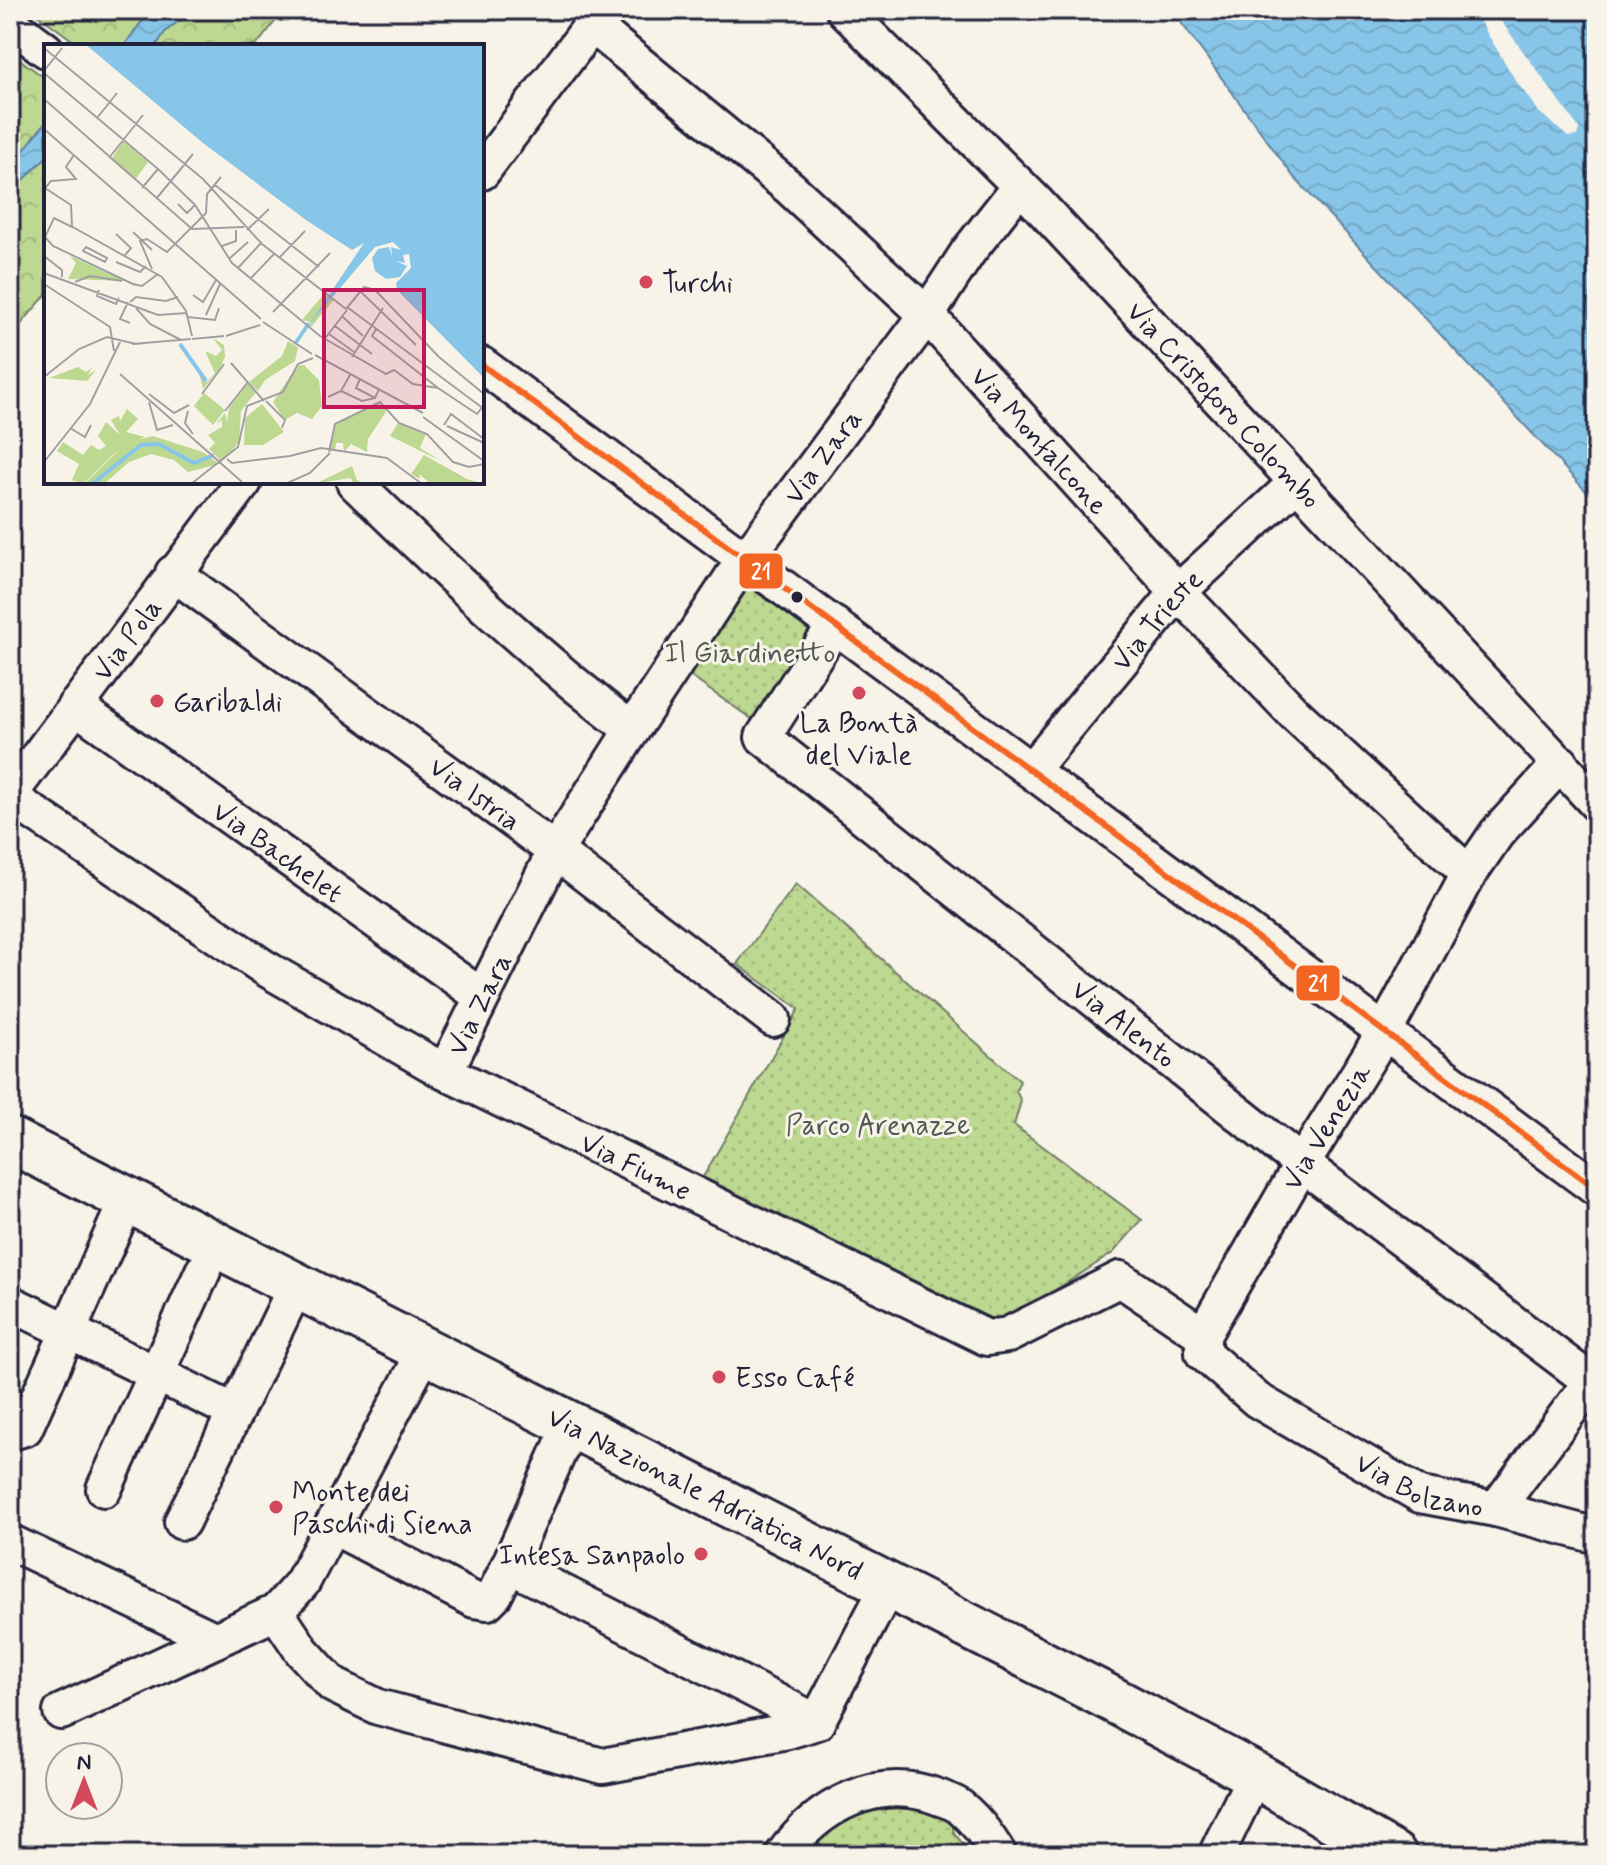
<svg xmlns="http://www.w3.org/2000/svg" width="1607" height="1865" viewBox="0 0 1607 1865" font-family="Mynerve,sans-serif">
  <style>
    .forest { fill: url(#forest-crowns); stroke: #707d66; stroke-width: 2 }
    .park { fill: url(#park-dots); stroke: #707d66; stroke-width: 2 }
    .water { fill: url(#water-waves); stroke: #5f84a3; stroke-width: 2 }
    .pier { fill: #f7f3e8 }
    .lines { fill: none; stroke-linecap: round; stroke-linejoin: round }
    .minor-casing { stroke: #22223b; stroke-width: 40 }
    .major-casing { stroke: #22223b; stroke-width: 50 }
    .minor { stroke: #f7f3e8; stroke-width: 34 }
    .major { stroke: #f7f3e8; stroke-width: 44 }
    .bus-1-casing { stroke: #f7f3e8; stroke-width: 12 }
    .bus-1 { stroke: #f26522; stroke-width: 6 }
    .poi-dot { fill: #d1495b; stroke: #f7f3e8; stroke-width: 3 }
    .bus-dot { fill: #22223b; stroke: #f7f3e8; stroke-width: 3 }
    .labels { text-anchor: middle; stroke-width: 6; stroke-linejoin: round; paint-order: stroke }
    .poi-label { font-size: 28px; fill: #22223b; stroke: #f7f3e8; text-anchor: start }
    .street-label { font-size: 28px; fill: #22223b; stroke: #f7f3e8 }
    .park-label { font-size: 28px; fill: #505954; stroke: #f7f3e8 }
    .inset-river { fill: none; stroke: #87c6e8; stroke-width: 4 }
    .inset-road { fill: none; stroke: #a29fa3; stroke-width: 2 }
    .view { fill: #c2185b; fill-opacity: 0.15; stroke: #c2185b; stroke-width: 4 }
    .inset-edge { fill: none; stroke: #22223b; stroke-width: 4 }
    .line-badge { stroke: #f7f3e8; stroke-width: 3 }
    .badge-label { font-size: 22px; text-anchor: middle; font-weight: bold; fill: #fff }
  </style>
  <defs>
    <pattern id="forest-crowns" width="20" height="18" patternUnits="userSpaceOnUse" patternTransform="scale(2)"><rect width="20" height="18" fill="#bdd890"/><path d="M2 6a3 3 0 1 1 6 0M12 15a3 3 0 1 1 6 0" fill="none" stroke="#a2b97d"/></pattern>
    <pattern id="park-dots" width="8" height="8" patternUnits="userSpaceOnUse" patternTransform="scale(2)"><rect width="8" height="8" fill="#bdd890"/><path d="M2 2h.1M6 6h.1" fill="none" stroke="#a2b97d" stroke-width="1.8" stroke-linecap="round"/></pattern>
    <pattern id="water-waves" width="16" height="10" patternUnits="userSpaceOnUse" patternTransform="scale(2)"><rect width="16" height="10" fill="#87c6e8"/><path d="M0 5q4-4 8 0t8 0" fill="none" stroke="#74aac8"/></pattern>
  </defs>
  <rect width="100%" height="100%" fill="#f7f3e8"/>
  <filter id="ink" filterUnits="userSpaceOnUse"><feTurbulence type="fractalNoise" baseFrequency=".0125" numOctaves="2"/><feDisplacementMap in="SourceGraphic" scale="16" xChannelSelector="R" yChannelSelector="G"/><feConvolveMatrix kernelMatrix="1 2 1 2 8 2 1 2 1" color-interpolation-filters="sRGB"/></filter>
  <g filter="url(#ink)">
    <!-- forest -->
    <g class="forest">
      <polygon points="32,10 154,10 140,24 124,46 80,46"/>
      <polygon points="192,10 284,10 256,46 156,46 165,32"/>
      <polygon points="10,52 46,79 46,122 10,168"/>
      <polygon points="46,157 46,295 10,337 10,194"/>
    </g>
    <!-- park -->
    <g class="park">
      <polygon points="747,586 812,630 752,719 688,675"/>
      <polygon points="796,884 1020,1081 1016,1091 1021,1101 1014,1125 1142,1220 1113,1253 1018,1314 994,1320 703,1177 799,1009 737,964"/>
      <polygon points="948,1801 954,1833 972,1855 776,1855 827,1804"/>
    </g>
    <!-- water -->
    <g class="water">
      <polygon points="154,10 192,10 165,32 156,46 124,46 140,24"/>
      <polygon points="1172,10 1597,10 1597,503 1293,176"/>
      <polygon points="46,122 46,157 10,194 10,168"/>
    </g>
    <!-- pier -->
    <polygon class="pier" points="1473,10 1493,10 1579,128 1577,136 1568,137 1539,112 1516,81"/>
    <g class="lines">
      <defs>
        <g id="minor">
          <path id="s1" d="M844 10 1036 202 1597 804"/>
          <polyline points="10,23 46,50"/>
          <path id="s2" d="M592 25 790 188 927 315 1178 592 1294 713 1469 874"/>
          <polyline points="482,172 603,10"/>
          <polyline points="482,365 1597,1189"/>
          <path d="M354 482C443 569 533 654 632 730"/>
          <path id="s3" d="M173 573 555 851 773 1019"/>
          <path id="s4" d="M835 625 763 737 1302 1164 1597 1386"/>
          <path id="s5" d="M75 706 481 996"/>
          <path id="s6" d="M1031 770 1178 592 1297 482"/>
          <path id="s7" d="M10 794 244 482"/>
          <path id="s8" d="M10 797 265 968 445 1072 987 1338 1008 1335 1120 1279 1203 1335V1353L1257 1400 1420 1495 1496 1509 1597 1536"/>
          <path id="s9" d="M445 1072 555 851 632 730 733 576 927 315 968 252 1020 186"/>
          <polyline points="12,1304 235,1412"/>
          <path id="s10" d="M1203 1335 1302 1164 1385 1031 1469 874 1497 833 1561 763"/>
          <polyline points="571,1424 509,1565 817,1722 888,1586"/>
          <polyline points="10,1428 15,1431 25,1428 127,1200"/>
          <polyline points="104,1489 203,1271"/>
          <polyline points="1496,1509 1597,1374"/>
          <polyline points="182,1522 296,1286"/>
          <polyline points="332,1526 474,1600 487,1602 495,1594 509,1565"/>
          <polyline points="10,1542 216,1640"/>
          <polyline points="276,1612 302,1651 333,1685 378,1707 603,1766 788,1731 817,1722"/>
          <polyline points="61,1712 276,1612 302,1583 425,1351"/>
          <path d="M783 1855C819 1805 877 1774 938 1797 945 1800 954 1802 960 1807 976 1820 989 1838 999 1855"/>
          <polyline points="1216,1855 1255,1775"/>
        </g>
        <g id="major">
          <path id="s11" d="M10 1140 1102 1694 1255 1775 1394 1855"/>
        </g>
      </defs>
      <!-- minor casing -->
      <use href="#minor" class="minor-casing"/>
      <!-- major casing -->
      <use href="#major" class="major-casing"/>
      <!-- minor -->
      <use href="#minor" class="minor"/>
      <!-- major -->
      <use href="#major" class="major"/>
      <defs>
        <polyline id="bus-1" points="482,365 1597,1189"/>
      </defs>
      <!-- bus-1 casing -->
      <use href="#bus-1" class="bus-1-casing"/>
      <!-- bus-1 -->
      <use href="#bus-1" class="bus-1"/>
    </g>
  </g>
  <!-- markers -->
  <g class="poi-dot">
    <circle cx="646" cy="282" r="8"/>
    <circle cx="859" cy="693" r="8"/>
    <circle cx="157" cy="701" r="8"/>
    <circle cx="719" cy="1377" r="8"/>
    <circle cx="276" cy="1507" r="8"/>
    <circle cx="701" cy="1554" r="8"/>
  </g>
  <circle class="bus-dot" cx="797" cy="597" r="7"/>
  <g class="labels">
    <!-- poi labels -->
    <g class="poi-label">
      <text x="662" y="292">Turchi</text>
      <text x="173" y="711">Garibaldi</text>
      <text x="859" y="732" text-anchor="middle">La Bontà<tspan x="859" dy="32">del Viale</tspan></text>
      <text x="735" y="1387">Esso Café</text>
      <text x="292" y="1501">Monte dei<tspan x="292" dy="32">Paschi di Siena</tspan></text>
      <text x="685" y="1564" text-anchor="end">Intesa Sanpaolo</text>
    </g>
    <!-- street labels -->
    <g class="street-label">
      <text dy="10" stroke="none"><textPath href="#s1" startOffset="548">Via Cristoforo Colombo</textPath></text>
      <text dy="10" stroke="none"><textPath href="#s2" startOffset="612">Via Monfalcone</textPath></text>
      <text dy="10" stroke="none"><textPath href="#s9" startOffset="724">Via Zara</textPath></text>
      <text dy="10" stroke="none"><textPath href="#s6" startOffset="196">Via Trieste</textPath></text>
      <text dy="10" stroke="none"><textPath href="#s7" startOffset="194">Via Pola</textPath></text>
      <text dy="10" stroke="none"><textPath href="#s3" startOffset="374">Via Istria</textPath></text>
      <text dy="10" stroke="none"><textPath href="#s5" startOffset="250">Via Bachelet</textPath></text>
      <text dy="10" stroke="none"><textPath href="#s9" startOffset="76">Via Zara</textPath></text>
      <text dy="10" stroke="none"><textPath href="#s4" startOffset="594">Via Alento</textPath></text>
      <text dy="10" stroke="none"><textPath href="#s10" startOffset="242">Via Venezia</textPath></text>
      <text dy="10" stroke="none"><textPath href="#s8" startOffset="728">Via Fiume</textPath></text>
      <text dy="10" stroke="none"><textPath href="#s8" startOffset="1640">Via Bolzano</textPath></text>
      <text dy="10" stroke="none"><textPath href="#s11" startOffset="780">Via Nazionale Adriatica Nord</textPath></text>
    </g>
    <!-- park labels -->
    <g class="park-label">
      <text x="750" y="662">Il Giardinetto</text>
      <text x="878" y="1134">Parco Arenazze</text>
    </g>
  </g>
  <!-- overview -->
  <g transform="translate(44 44)">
    <rect width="440" height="440" fill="#f7f3e8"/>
    <path d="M79 97 104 118 91 136 67 116ZM169 294 180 301 181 313 176 324 159 345 155 328 133 298 163 338 171 329 161 307 172 312 178 306ZM260 321 275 336 278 362 268 375 253 369 241 376 229 358 253 322ZM160 349 181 366 169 381 150 362ZM218 360 240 388 219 401H200L201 374ZM83 365 94 375 82 388 101 393 72 408 39 440 28 436 35 420 13 407 19 398 39 411 47 401 55 406 62 402 54 392 62 378 76 391 67 376 75 372 76 377Z" fill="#bdd890"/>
    <path d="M280 250 290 256 266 284 267 278 258 276ZM244 297 254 303 251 317 221 336 214 347 205 338 238 312ZM34 323 42 328 48 324 44 331 52 326 43 337 5 334ZM204 339 212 348 197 367 195 398 178 418 165 405 171 399 164 391 178 383V376L172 380 181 369 183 378 185 364ZM354 379 382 390 376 404 397 417 346 392ZM109 392 159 408 175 420 144 428 130 416 107 410 85 418 60 440H40L72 409 68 399 73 394 87 398ZM308 422 313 436 323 440H309L307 434 273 439Z" fill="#bdd890"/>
    <path d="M26 212 81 237 24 235 32 219ZM333 358 343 366 324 395 323 408 307 400 300 408 299 399H292L291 407H284L291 380ZM380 411 423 435 440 440H387L375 430 376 435 367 430Z" fill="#bdd890"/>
    <path d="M41 0H440V334L353 246 352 239 367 224 365 210 359 211 361 219 352 217 363 222 356 233 342 235 331 227 328 214 334 205 345 203 348 212 347 203 357 206 349 198 331 203 264 282 320 199 308 206 262 176 159 99Z" fill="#87c6e8"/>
    <path class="inset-river" d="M136 300 162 337M251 300 265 279M48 440 97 401 115 400 150 419 170 411"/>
    <path class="inset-road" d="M0 4 159 135 218 200 302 265M0 27 18 4M0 29 114 125 151 161 188 219 276 292 342 330 350 326 369 340 394 344M0 55 148 185 200 183M53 74 73 49M0 85 217 275M30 111 22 123 32 135 7 137 1 144 27 161 28 183 10 174 1 193 9 202 91 241M65 114 99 71M171 141 275 223M98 144 114 125M112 155 149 110M134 160 143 169 151 161M27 182 118 233 142 267 148 292M203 186 225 165M89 188 108 206M72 190 87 204 81 211M178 202 192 197V186M42 203 63 214 61 218 39 207ZM0 212 18 226V233M186 214 204 198M235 214 261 187M72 218 96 228 102 222M194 224 217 199M108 225 96 197 103 195 123 208 162 169 163 150 177 133M0 229 114 271 143 269M207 234 230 210M31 238 46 232 78 237M0 240 66 283 70 307M89 240 98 242 114 230M55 246 53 252 72 260 75 254M317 248 372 301M149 251 159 258 172 236M84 258 76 275 86 279M86 258 92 253 122 257 134 253M303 263 440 365M92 264 106 280 137 296M302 265 320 243 331 246 395 313 440 350M229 268 286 209M162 271 176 240M298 272 319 292M144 273 171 276 175 264M219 278 268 310M291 282 328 310M332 285 328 292 394 344 433 370 440 361M285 290 310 308M182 292 216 281M148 295 180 292M279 297 303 266M88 300 147 295M271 311 379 369M308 313 339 264M187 319 220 357M76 330 198 438M0 333 35 305 63 293 92 300M316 335 312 344 331 354 335 345M297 347 318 357 331 354M105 350 130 369 145 361M158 350 180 320M284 353 297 347 306 331M222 357 241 376 238 384M105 358 113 386 129 381M144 367 141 379 149 390M181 367 204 338M379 373 440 417M400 381 407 370 440 395M403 382 440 399M26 384 41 393 47 381M285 408 291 380 336 358 355 379 383 390 409 418 425 423 440 420M183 415 188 419 246 412 277 404 343 414 378 440M0 418 46 360 77 296M147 440 194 403 203 362 239 348 254 320 269 314M241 440 266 429 286 409"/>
    <path class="view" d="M280 246H380V363H280Z"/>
    <rect width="440" height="440" class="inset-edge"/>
  </g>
  <g class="line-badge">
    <rect x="738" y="552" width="46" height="38" rx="8" fill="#f26522"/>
    <rect x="1295" y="964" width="46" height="38" rx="8" fill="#f26522"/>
  </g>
  <g class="badge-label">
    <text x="761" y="579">21</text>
    <text x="1318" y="991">21</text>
  </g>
  <!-- margin -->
  <rect width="1607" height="1865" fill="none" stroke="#f7f3e8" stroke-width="40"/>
  <rect x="20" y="20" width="1567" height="1825" fill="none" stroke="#22223b" stroke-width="3" filter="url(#ink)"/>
  <!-- north arrow -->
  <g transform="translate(84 1781)"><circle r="38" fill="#f7f3e8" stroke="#a29fa3" stroke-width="2"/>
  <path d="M0-6L14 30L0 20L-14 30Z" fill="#d1495b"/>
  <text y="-12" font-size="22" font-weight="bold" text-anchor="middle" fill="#22223b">N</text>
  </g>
</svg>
